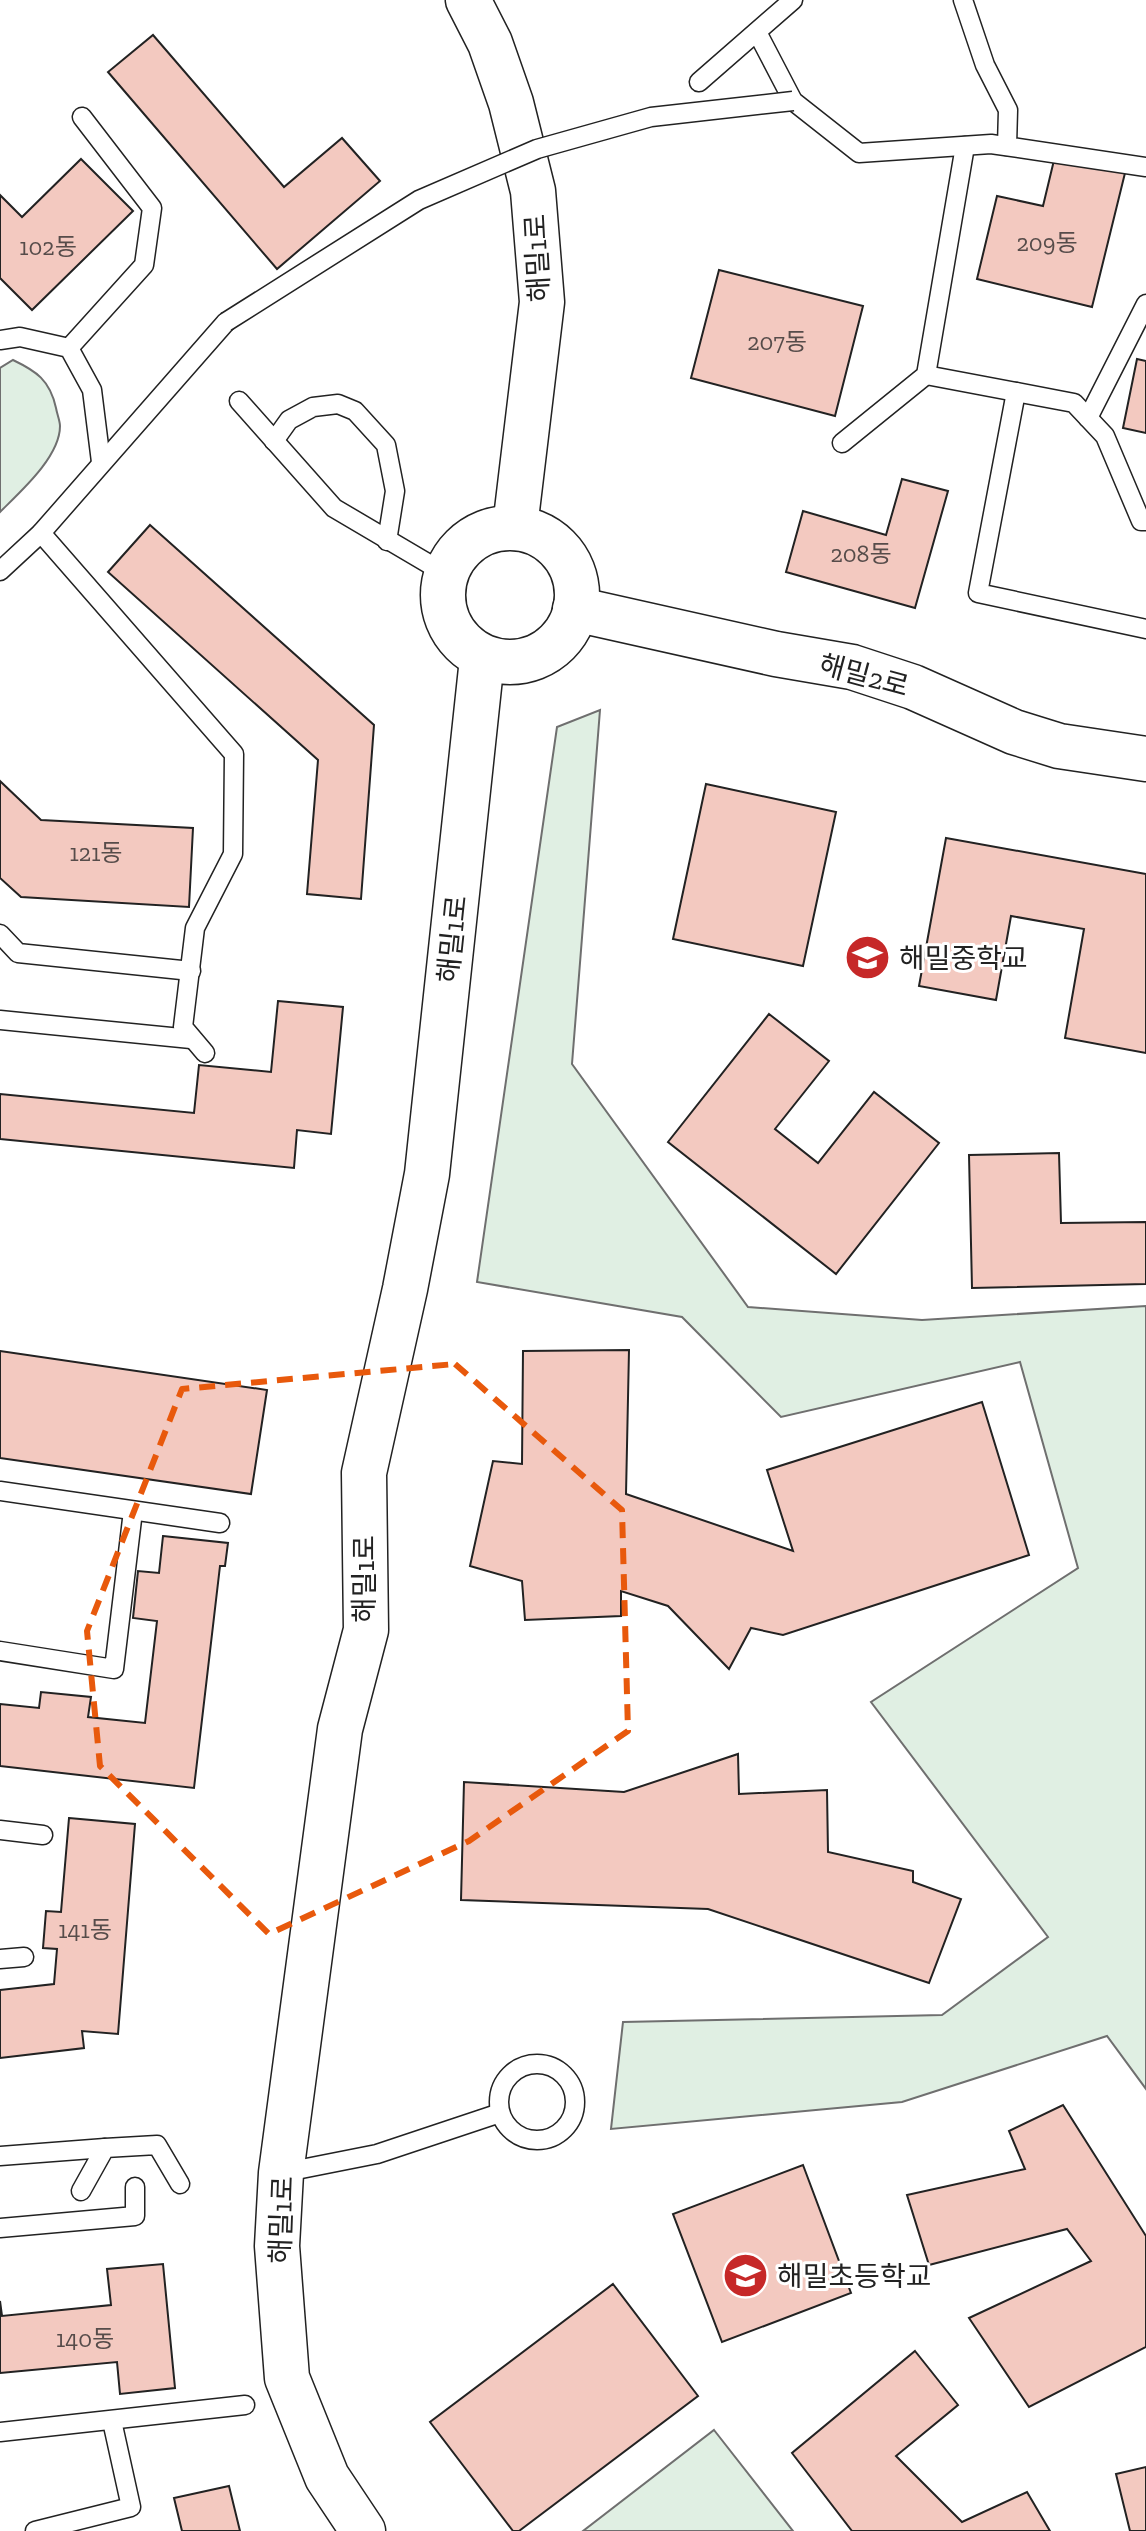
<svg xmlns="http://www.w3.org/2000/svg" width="1146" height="2531" viewBox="0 0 1146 2531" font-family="'Zilla Slab','Noto Sans KR',serif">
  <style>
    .green { fill: #e0efe3; stroke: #6f6f6f; stroke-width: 2 }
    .building { fill: #f3c9c0; stroke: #222; stroke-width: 2 }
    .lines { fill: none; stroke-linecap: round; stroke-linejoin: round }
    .lane-casing { stroke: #222; stroke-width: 21 }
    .secondary-casing { stroke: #222; stroke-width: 47 }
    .lane { stroke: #fff; stroke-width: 18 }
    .secondary { stroke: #fff; stroke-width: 44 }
    .lane-bridge-casing { stroke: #222; stroke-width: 21; stroke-linecap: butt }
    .lane-bridge { stroke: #fff; stroke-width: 18 }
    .marked { fill: none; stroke: #e8590c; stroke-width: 6; stroke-dasharray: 16 10; stroke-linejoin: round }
    .labels { text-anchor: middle; stroke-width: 6; stroke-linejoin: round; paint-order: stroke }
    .number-label { font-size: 24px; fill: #564c4a }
    .street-label { font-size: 28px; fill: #222; stroke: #fff }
    .poi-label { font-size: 28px; fill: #222; stroke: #fff; text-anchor: start }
  </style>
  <rect width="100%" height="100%" fill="#fff"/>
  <!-- green -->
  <g class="green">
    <path d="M13 360C36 371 50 380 56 408 57 414 60 421 60 426 60 457 20 492 0 512V368Z"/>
    <polygon points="600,710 572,1064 748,1307 922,1320 1146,1306 1146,2089 1107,2036 902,2102 611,2129 623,2022 942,2015 1048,1937 871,1702 1078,1568 1020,1362 781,1417 682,1317 477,1282 557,727"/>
    <polygon points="714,2430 793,2531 583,2531"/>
  </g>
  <!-- building -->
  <g class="building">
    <polygon points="153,35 284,187 342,138 380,181 277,269 108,72"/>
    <polygon points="1055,156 1125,173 1092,307 977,279 997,196 1043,206"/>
    <polygon points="81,159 133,211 32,310 0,278 0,195 22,217"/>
    <polygon points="719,270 863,306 835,416 691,378"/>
    <polygon points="1137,359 1146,361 1146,433 1123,428"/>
    <polygon points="902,479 948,491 915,608 786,572 803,511 886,535"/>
    <polygon points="150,525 374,725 361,899 307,894 318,760 108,572"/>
    <polygon points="0,781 41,820 193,828 189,907 21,897 0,878"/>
    <polygon points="706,784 836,812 803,966 673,939"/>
    <polygon points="946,838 1146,874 1146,1053 1065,1038 1084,929 1011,916 996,1000 919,986"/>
    <polygon points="278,1001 343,1007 331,1134 297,1130 294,1168 0,1139 0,1094 194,1113 199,1065 271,1072"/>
    <polygon points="769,1014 829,1061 775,1129 818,1163 874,1092 939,1143 836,1274 668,1142"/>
    <polygon points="1059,1153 1061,1223 1146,1222 1146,1284 972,1288 969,1155"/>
    <polygon points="629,1350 626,1494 793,1551 767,1470 982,1402 1029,1555 783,1635 751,1628 729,1669 668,1606 621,1591 621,1616 525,1620 522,1581 470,1566 493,1461 522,1464 523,1351"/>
    <polygon points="0,1351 267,1390 251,1494 0,1458"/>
    <polygon points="163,1536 228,1543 225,1566 220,1566 194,1788 0,1766 0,1704 39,1708 41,1692 91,1697 88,1717 145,1723 157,1621 133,1618 138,1571 159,1573"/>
    <polygon points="738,1754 739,1794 827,1790 828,1852 913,1871 913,1882 961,1899 929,1983 708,1909 461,1900 464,1782 624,1792"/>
    <polygon points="69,1818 135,1824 118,2034 82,2031 84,2048 0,2058 0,1990 54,1984 57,1949 43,1948 46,1911 61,1912"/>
    <polygon points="1063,2105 1146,2236 1146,2347 1029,2407 969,2318 1091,2261 1067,2229 929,2265 907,2195 1025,2169 1009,2131"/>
    <polygon points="803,2165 851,2293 722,2342 673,2214"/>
    <polygon points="163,2264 175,2388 120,2394 117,2362 0,2373 0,2301 2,2316 111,2305 107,2269"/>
    <polygon points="613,2284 698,2396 519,2531 513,2531 430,2422"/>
    <polygon points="915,2351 958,2405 896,2456 962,2522 1027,2492 1050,2531 852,2531 792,2453"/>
    <polygon points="1146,2467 1146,2531 1130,2531 1116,2474"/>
    <polygon points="229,2486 240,2531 182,2531 174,2498"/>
  </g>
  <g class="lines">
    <defs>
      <g id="lane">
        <polyline points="963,0 985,65 1008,110 1007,146"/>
        <polyline points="757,32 793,101 859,153 991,144 1146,167"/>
        <polyline points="699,82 793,0"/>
        <polyline points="0,340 20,337 69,348 92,390 101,462"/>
        <polyline points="69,348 144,265 152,208 82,117"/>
        <polyline points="926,375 1074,403 1105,436 1141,521 1146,521"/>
        <polyline points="1016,392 978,593 1146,629"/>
        <polyline points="239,401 334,508 446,574"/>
        <polyline points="1088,418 1146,304"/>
        <polyline points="274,441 289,420 313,407 338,404 355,411 386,445 395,491 387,541"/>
        <polyline points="842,443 926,375 965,146"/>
        <polyline points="41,533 234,754 233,854 195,928 183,1027 205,1053"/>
        <polyline points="0,571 41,533 226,322"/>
        <polyline points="0,934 18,953 191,971"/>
        <polyline points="0,1020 191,1039"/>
        <polyline points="0,1491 220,1523"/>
        <polyline points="0,1651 114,1669 133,1511"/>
        <polyline points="0,1830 43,1835"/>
        <polyline points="0,1959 24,1957"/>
        <circle cx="537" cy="2102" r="38"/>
        <polyline points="0,2156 105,2148"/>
        <polyline points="281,2173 377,2154 500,2113"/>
        <polyline points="81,2191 105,2148 157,2145 180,2184"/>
        <polyline points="0,2228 135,2216 135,2187"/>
        <polyline points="0,2432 245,2405"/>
        <polyline points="35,2531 131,2507 112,2421"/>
      </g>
      <g id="secondary">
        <polyline points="468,0 490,43 511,103 533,191 542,302 515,527"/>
        <circle cx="510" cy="595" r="67"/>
        <polyline points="575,609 776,654 852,667 913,687 1014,732 1059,746 1146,759"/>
        <polyline points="363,2531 327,2477 287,2378 277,2246 281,2173 340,1729 366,1630 364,1473 405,1289 427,1174 482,659"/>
      </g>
    </defs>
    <!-- lane casing -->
    <use href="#lane" class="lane-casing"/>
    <!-- secondary casing -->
    <use href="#secondary" class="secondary-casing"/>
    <!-- lane -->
    <use href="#lane" class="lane"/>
    <!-- secondary -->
    <use href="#secondary" class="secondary"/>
    <defs>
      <polyline id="lane-bridge" points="226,322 419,200 537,149 651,117 793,101"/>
    </defs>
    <!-- lane-bridge casing -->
    <use href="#lane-bridge" class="lane-bridge-casing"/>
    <!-- lane-bridge -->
    <use href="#lane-bridge" class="lane-bridge"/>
  </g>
  <!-- marked area -->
  <path class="marked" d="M455 1364 622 1510 628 1731 469 1841 269 1934 100 1766 87 1631 182 1389Z"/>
  <!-- icons -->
  <defs>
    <symbol id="school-disc" viewBox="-11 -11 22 22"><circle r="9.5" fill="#c62828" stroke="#fff"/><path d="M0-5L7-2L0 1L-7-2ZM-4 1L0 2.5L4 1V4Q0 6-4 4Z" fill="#fff"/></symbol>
  </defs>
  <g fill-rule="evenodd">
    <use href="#school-disc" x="842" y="932" width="51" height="51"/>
    <use href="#school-disc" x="720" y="2250" width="51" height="51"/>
  </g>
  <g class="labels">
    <!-- number labels -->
    <g class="number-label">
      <text x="1047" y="251">209동</text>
      <text x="48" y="255">102동</text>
      <text x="777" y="350">207동</text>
      <text x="861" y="562">208동</text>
      <text x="96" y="861">121동</text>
      <text x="85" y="1938">141동</text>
      <text x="85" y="2347">140동</text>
    </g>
    <!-- street labels -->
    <g class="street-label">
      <text transform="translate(537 258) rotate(-93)" y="10">해밀1로</text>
      <text transform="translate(864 675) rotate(15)" y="10">해밀2로</text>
      <text transform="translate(452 939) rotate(-84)" y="10">해밀1로</text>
      <text transform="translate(364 1579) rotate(-90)" y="10">해밀1로</text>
      <text transform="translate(281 2220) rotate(-88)" y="10">해밀1로</text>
    </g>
    <!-- poi labels -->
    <g class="poi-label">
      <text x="899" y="968">해밀중학교</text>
      <text x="777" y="2286">해밀초등학교</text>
    </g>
  </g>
</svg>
